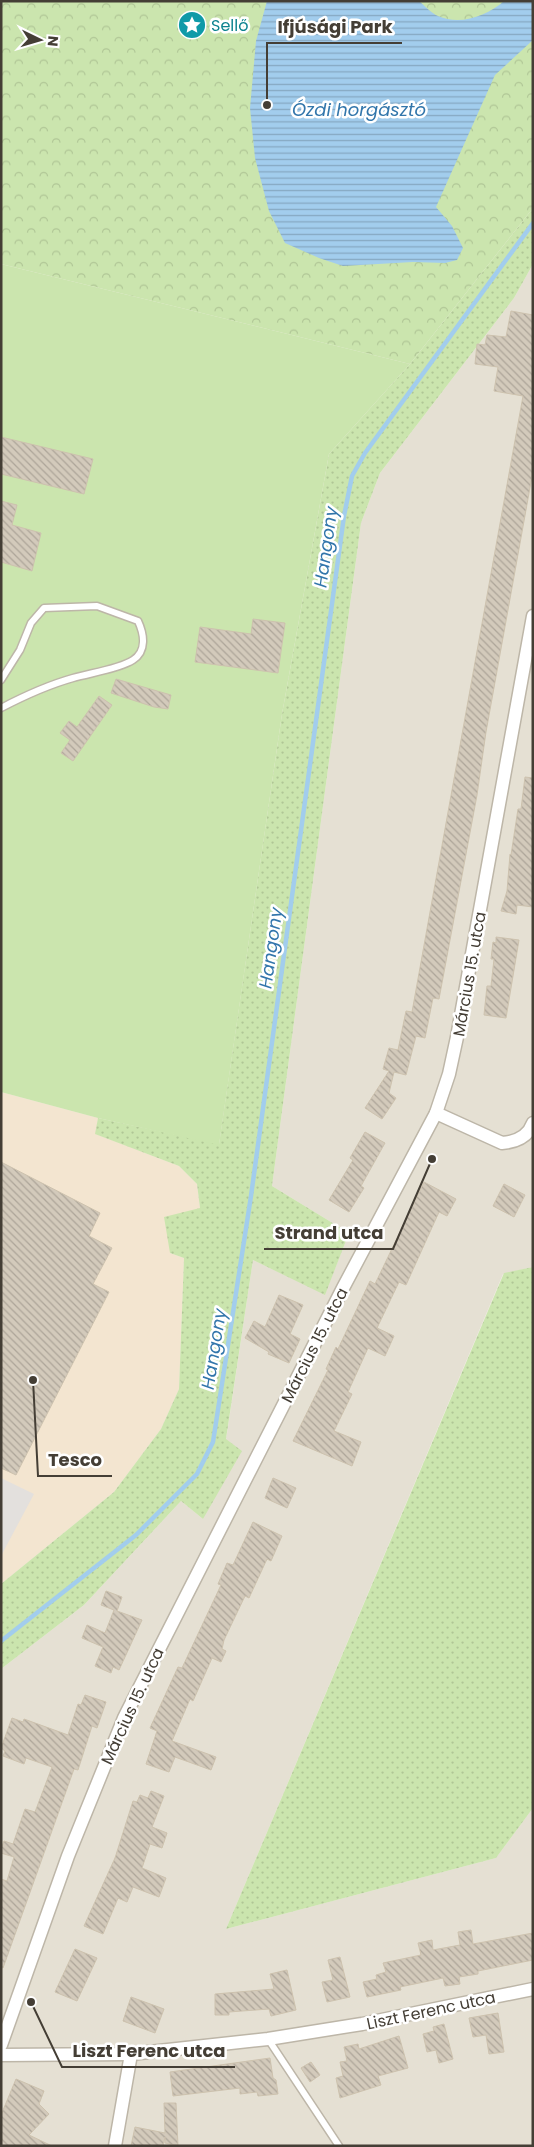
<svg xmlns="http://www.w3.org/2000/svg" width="534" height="2147" viewBox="0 0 534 2147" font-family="Poppins,sans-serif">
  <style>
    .residential { fill: #e5e0d3 }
    .commercial { fill: #f3e5d0 }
    .grass { fill: url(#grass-dots) }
    .forest { fill: url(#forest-crowns) }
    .pitch { fill: #cbe5ae }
    .parking { fill: #e3e0dd }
    .water { fill: url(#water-rules) }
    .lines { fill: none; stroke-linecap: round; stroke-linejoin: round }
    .stream { stroke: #a2cded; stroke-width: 4.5 }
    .building { fill: url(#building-back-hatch); stroke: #cdc2ae }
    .lane-casing { stroke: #bdb6a8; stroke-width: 9 }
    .street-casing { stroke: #bdb6a8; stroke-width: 15 }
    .lane { stroke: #fff; stroke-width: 6 }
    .street { stroke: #fff; stroke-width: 12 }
    .labels { text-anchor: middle; stroke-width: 5; stroke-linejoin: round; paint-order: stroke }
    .culture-label { font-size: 16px; fill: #0d838f; stroke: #fff; text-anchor: start }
    .street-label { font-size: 16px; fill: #443e35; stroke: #fff }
    .water-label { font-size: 18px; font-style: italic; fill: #3276ab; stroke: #fff }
    .leader { fill: none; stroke: #443e35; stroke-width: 2 }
    .callout-dot { fill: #443e35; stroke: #fff; stroke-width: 2 }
    .callout-label { font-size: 18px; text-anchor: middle; font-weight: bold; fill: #443e35; stroke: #fff; stroke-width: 5; stroke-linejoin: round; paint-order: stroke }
  </style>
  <defs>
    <pattern id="grass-dots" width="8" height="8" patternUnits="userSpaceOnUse" patternTransform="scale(1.25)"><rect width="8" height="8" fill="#cbe5ae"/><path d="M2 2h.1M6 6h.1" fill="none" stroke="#b0c696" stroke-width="1.8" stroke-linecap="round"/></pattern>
    <pattern id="forest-crowns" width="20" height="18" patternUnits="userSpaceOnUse" patternTransform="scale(1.25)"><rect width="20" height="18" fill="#cbe5ae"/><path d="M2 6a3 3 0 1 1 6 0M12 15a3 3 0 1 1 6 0" fill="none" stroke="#b0c696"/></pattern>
    <pattern id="water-rules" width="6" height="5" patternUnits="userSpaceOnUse" patternTransform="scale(1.25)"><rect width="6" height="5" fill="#a2cded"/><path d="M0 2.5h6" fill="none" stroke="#86a8c1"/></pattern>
    <pattern id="building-back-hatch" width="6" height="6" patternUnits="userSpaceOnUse" patternTransform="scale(1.25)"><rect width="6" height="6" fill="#d3cabb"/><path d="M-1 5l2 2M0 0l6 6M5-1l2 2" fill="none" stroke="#ada599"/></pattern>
  </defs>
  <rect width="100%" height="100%" fill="#f2eee5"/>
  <!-- residential -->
  <polygon class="residential" points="533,264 533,1267 503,1274 226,1929 496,1858 533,1808 533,2146 1,2146 1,1669 84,1605 181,1501 203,1519 226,1440 253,1260 325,1294 349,1233 272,1186 361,523 380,473 514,298"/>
  <!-- commercial -->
  <polygon class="commercial" points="1,1092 98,1118 96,1134 179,1166 197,1184 200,1208 170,1253 184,1258 179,1389 161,1429 114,1492 1,1584"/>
  <!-- grass -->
  <g class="grass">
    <polygon points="533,208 533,264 514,298 380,473 361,523 272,1186 349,1233 325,1295 253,1260 226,1439 242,1451 203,1519 181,1501 84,1605 1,1669 1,1584 114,1492 161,1429 179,1389 184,1258 170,1253 164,1217 200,1208 197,1184 179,1166 95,1134 98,1118 219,1144 282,714 329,454 410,364"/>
    <polygon points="533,1267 533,1808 496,1858 226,1929 504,1273"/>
  </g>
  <!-- forest -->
  <polygon class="forest" points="1,1 533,1 533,208 410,364 1,264"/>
  <!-- pitch -->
  <polygon class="pitch" points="1,264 410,364 329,454 282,714 219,1145 98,1118 1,1092"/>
  <!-- parking -->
  <polygon class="parking" points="1,1478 34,1494 1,1556"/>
  <!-- water -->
  <path class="water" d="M267 1H419C425 6 431 13 438 16 460 26 487 16 504 1H533V40L495 75 436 207 452 226 463 248 457 260 445 263 413 262 343 266 319 258 285 243 269 211 255 158 250 108 256 41Z"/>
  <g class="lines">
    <!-- stream -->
    <polyline class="stream" points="1,1641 136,1535 197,1474 213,1442 251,1196 344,516 352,476 365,453 533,223"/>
  </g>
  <!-- building -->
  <g class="building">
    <polygon points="511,311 533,315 533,471 486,732 477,795 439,999 433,998 425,1038 416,1036 406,1075 394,1072 389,1093 396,1098 382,1119 365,1108 389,1071 383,1069 389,1048 398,1050 406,1011 412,1012 523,396 494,391 498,367 475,364 477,344 485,345 487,335 506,337"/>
    <polygon points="1,437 93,459 84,494 1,474"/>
    <polygon points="1,501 17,505 12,525 41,533 32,571 1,562"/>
    <polygon points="253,619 285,623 278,673 195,662 200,627 251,634"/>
    <polygon points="116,679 171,695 168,709 154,707 111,693"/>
    <polygon points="99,696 112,705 73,761 61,753 70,740 60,733 69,721 77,727"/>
    <polygon points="525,777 533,778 533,907 517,905 516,914 501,911 507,891 510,854 511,855 518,809 521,809"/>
    <polygon points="496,937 519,940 506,1018 484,1015 487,986 491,986 494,959 491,959 493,942 496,943"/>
    <polygon points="365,1132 385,1143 361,1186 364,1188 349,1212 329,1200 353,1160 350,1158"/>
    <polygon points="1,1162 100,1213 89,1236 112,1248 93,1284 109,1292 16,1475 1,1468"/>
    <polygon points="424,1182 456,1199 447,1216 439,1212 406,1285 399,1282 377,1328 394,1336 385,1356 368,1348 348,1392 352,1394 334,1431 361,1442 352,1466 293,1441 328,1370 326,1369 336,1347 338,1349 370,1281 375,1284"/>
    <polygon points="504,1184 525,1195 514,1217 493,1206"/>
    <polygon points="279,1295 303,1305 290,1334 300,1339 289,1363 268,1354 269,1352 245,1338 254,1321 265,1327"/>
    <polygon points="273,1478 296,1488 287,1508 265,1498"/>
    <polygon points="253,1522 282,1536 271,1561 267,1559 249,1598 245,1596 224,1640 222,1649 226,1651 221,1662 212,1658 193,1701 190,1699 172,1741 216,1757 211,1770 175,1757 169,1772 146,1764 157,1731 150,1728 162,1702 178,1667 182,1668 221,1585 218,1584 227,1563 233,1565"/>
    <polygon points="106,1591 122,1597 117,1611 142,1620 119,1670 113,1667 111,1673 95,1666 103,1647 82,1638 87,1625 105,1633 114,1610 101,1605"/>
    <polygon points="85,1695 106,1702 97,1728 92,1726 78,1770 74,1769 3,1968 1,1967 1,1879 7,1881 14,1857 1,1853 1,1849 4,1841 13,1844 25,1809 35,1812 52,1767 26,1758 24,1764 3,1756 5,1751 1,1748 12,1718 23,1722 24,1719 68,1735 78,1704 81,1705"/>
    <polygon points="151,1791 164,1796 152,1827 167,1833 162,1848 150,1844 142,1868 166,1878 159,1897 133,1887 127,1902 118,1898 103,1934 84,1926 115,1858 133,1801 137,1802 140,1795 148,1798"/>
    <polygon points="471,1930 473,1944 533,1933 533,1960 478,1971 478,1974 459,1977 460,1984 445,1986 443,1978 400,1987 401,1990 367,1997 363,1982 377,1979 376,1975 386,1972 383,1963 421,1955 418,1943 432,1940 433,1950 460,1945 458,1932"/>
    <polygon points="75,1949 97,1958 77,2001 55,1992"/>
    <polygon points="340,1957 350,1997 327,2002 322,1982 333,1980 328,1960"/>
    <polygon points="287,1970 296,2010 271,2016 269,2009 229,2012 229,2015 215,2015 215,1994 274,1989 270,1974"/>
    <polygon points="131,1997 164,2009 155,2033 123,2021"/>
    <polygon points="498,2013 504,2052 489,2054 486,2035 473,2037 469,2018"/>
    <polygon points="444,2024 453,2059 439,2063 436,2050 427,2052 423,2034 434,2031 433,2027"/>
    <polygon points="399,2036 408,2068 378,2076 381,2085 340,2098 336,2078 343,2076 340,2062 347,2061 344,2047 358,2044 359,2049"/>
    <polygon points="270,2058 273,2078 276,2080 278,2094 258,2096 257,2092 240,2094 240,2088 173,2096 170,2072"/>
    <polygon points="311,2062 320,2075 310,2082 301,2068"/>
    <polygon points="16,2079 44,2091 39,2104 49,2114 29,2135 52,2146 1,2146 1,2115"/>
    <polygon points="164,2103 176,2103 178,2146 165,2143 165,2137 163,2146 131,2146 135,2127 165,2133"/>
  </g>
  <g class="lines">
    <defs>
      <g id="lane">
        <path d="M1 680 20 650 31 623 44 608 97 606 138 621C144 634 147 651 133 660 119 669 90 673 73 678 48 685 24 696 1 708"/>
        <polyline points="268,2039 339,2146"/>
      </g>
      <g id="street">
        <path d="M436 1113 502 1143C516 1142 528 1137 533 1123"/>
        <polyline points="1,2045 68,1856 124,1718 343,1288 436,1113 449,1074 457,1037 533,616"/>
        <polyline points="1,2055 131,2054 268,2039 362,2024 533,1989"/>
        <polyline points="115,2146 131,2054"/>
      </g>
    </defs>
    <!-- lane casing -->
    <use href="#lane" class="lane-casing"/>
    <!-- street casing -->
    <use href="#street" class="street-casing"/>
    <!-- lane -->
    <use href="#lane" class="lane"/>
    <!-- street -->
    <use href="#street" class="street"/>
  </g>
  <!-- icons -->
  <defs>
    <symbol id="sight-disc" viewBox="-11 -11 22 22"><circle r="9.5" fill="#0f9aa8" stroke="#fff"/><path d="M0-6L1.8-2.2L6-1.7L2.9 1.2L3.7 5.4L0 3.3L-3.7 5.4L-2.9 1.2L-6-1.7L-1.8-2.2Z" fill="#fff"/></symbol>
  </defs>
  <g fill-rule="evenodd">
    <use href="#sight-disc" x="176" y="9" width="32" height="32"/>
  </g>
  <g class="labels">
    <!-- culture labels -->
    <g class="culture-label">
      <text x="211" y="31">Sellő</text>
    </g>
    <!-- street labels -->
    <g class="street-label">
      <text transform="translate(469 974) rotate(-80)" y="6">Március 15. utca</text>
      <text transform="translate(314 1345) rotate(-63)" y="6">Március 15. utca</text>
      <text transform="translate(132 1706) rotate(-65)" y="6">Március 15. utca</text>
      <text transform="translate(431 2010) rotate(-12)" y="6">Liszt Ferenc utca</text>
    </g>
    <!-- water labels -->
    <g class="water-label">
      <text x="359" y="116">Ózdi horgásztó</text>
      <text transform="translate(326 547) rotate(-82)" y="6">Hangony</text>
      <text transform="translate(271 948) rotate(-82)" y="6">Hangony</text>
      <text transform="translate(214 1349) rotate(-81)" y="6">Hangony</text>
    </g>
  </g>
  <!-- callouts -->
  <path class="leader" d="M267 105L267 43H402M432 1159L393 1249H264M33 1380L38 1476H112M31 2002L62 2067H235"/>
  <g class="callout-dot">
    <circle cx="267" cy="105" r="5"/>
    <circle cx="432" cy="1159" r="5"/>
    <circle cx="33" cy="1380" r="5"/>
    <circle cx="31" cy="2002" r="5"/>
  </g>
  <g class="callout-label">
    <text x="335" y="33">Ifjúsági Park</text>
    <text x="329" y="1239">Strand utca</text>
    <text x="75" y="1466">Tesco</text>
    <text x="149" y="2057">Liszt Ferenc utca</text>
  </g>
  <!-- border -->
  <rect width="534" height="2147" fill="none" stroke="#443e35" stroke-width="5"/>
  <!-- north arrow -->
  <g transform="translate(40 40) rotate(95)" stroke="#ffffff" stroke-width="4" paint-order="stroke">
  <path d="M0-4L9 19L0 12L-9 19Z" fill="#443e35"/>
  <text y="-8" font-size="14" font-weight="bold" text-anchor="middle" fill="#443e35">N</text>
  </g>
</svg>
